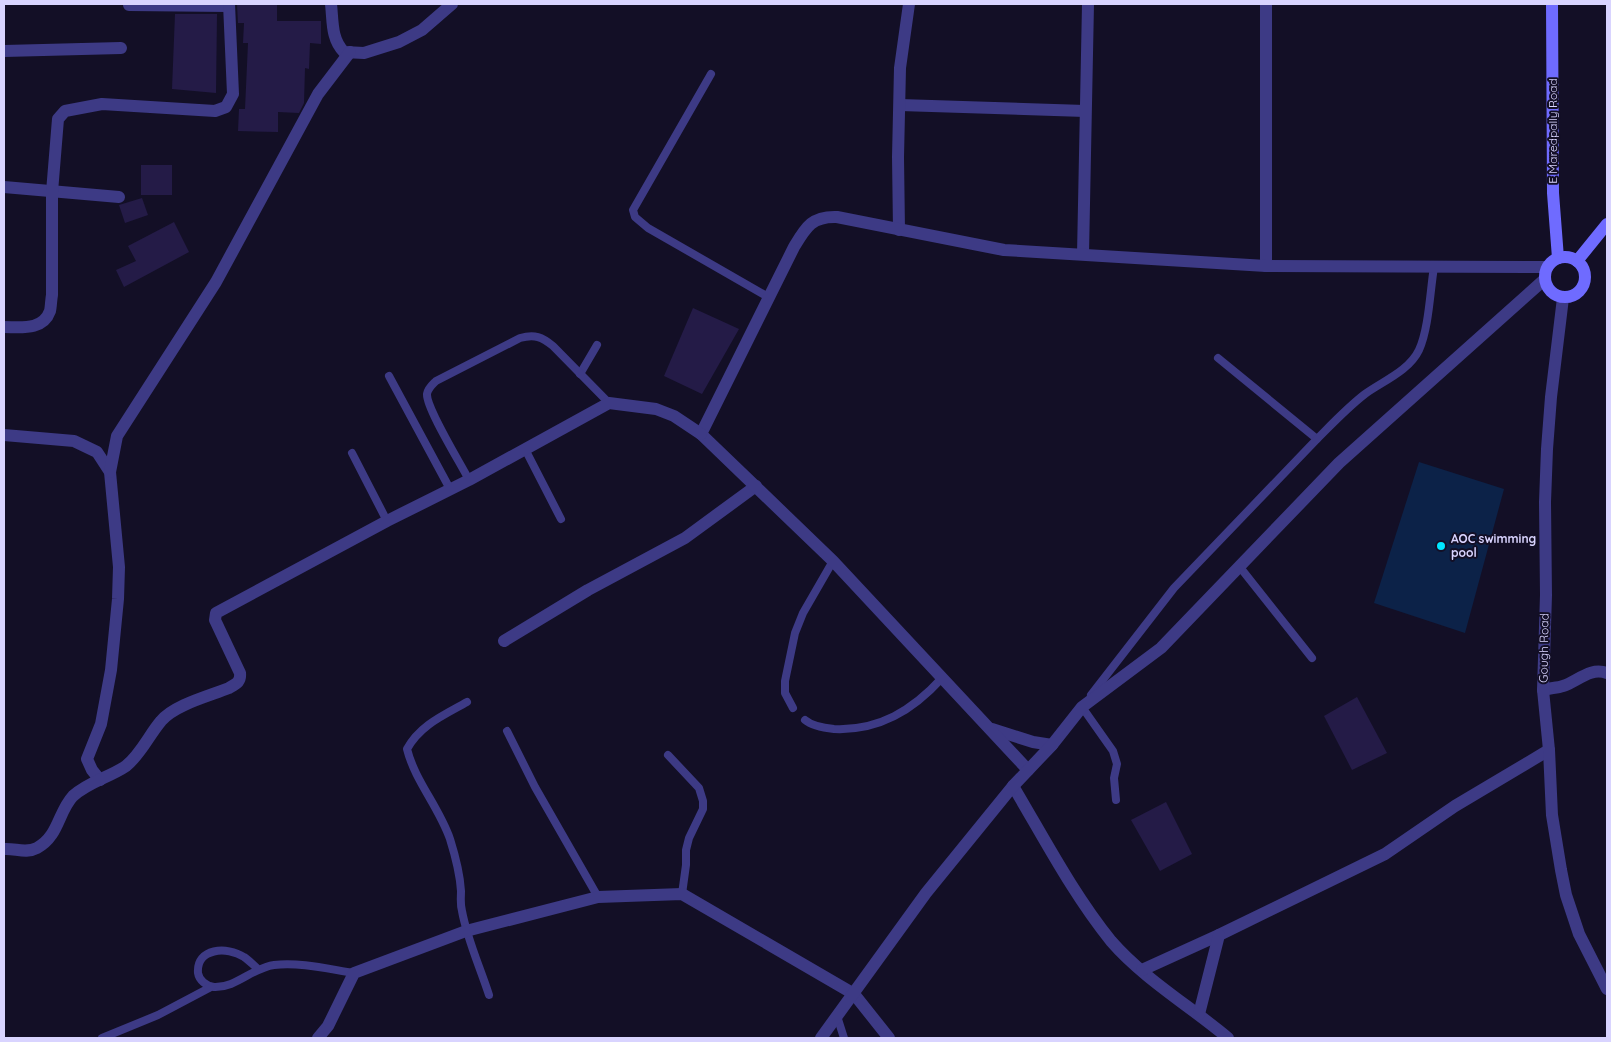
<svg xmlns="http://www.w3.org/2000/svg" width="1611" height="1042" viewBox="0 0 1611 1042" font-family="Quicksand,sans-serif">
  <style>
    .water { fill: #0c2248 }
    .building { fill: #241b47 }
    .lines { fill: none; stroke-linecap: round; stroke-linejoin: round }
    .service { stroke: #3d3a85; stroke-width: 8 }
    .minor { stroke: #3d3a85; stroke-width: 12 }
    .tertiary { stroke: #3d3a85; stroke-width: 12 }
    .secondary { stroke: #6f6bff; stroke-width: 12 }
    .poi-dot { fill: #00e5ff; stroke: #130f26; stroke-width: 2 }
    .labels { text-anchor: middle; stroke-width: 4; stroke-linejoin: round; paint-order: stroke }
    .street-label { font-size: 12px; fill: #d9d4ff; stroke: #130f26 }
    .poi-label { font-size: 12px; font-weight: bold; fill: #d9d4ff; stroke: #130f26; text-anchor: start }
  </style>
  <rect width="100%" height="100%" fill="#130f26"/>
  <!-- water -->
  <polygon class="water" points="1419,462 1504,489 1465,633 1374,603"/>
  <!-- building -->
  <g class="building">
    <polygon points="237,4 277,4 277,21 321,21 321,44 310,43 309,69 305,68 304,103 299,113 278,112 278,132 238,131 239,109 245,109 248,43 243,43 244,23 238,23"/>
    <polygon points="175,14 217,14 216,93 172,89"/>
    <rect x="141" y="165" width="31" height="30"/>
    <polygon points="142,198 148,215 125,223 119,205"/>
    <polygon points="174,222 189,252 124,287 116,270 136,261 128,246"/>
    <polygon points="693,308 739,329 702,394 664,376"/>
    <polygon points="1357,697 1387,753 1352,770 1324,716"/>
    <polygon points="1166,802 1192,854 1160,871 1131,820"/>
  </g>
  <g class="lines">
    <!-- service -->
    <g class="service">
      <polyline points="711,74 633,210 635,217 648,228 770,298"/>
      <polyline points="1218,358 1317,439"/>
      <polyline points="580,374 597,345"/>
      <polyline points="389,376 450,489"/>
      <polyline points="525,449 561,519"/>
      <polyline points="352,453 387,521"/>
      <path d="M469 480C461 464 426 408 427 394 428 388 432 385 436 381L520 338C535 334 542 337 553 346L609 403"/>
      <polyline points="1239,566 1312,658"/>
      <path d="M1091 695 1174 588 1317 439C1333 423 1348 407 1365 394 1383 381 1409 371 1419 350 1429 328 1430 291 1434 267"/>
      <path d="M467 702C444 715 420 725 407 749 415 781 439 807 450 839 455 855 460 874 461 891 461 898 460 904 462 911 467 939 480 967 489 995"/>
      <polyline points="1084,704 1082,707 1113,751 1117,764 1114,778 1116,800"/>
      <polyline points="793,708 785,693 785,681 795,633 803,613 833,561"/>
      <path d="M805 720C812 726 824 728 834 729 879 731 913 710 942 678"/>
      <polyline points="507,731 535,787 598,897"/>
      <polyline points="668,755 699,788 703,801 703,809 689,838 686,850 686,865 682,894"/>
      <path d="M258 969C253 965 249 960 244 957 227 946 196 948 198 973 199 980 206 986 214 987 236 988 252 968 274 965 300 962 328 969 354 973"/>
      <polyline points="837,1016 844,1038"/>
      <polyline points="102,1038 158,1015 211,987"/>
    </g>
    <!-- minor -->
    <g class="minor">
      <path d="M331 4C333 21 331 39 344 52L364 53 399 42 422 30 452 4"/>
      <polyline points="129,5 229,6"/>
      <polyline points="4,51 121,48"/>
      <polyline points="900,105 1085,111"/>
      <polyline points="4,187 119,197"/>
      <polyline points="899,230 898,157 900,68 909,4"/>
      <polyline points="1083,254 1088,4"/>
      <polyline points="1266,266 1266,4"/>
      <path d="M4 327C20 327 43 331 50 311 51 307 51 300 52 295V192L58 119 65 111 102 104 215 111 226 107 233 94 229 4"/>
      <polyline points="4,435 74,441 97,452 110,472 119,567 118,599 111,670 101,724 87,759 92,770 100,780"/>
      <polyline points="110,472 117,436 216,282 318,94 350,52"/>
      <polyline points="504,641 588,590 685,538 756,486"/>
      <path d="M1543 690C1550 688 1557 688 1563 686 1578 681 1590 667 1607 673"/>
      <polyline points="992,729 1033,742 1052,745"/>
      <path d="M1028 770 833 561 701 434 794 247C806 227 812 216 837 217L1004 250 1266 266 1547 267"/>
      <path d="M1013 786C1044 838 1073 894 1111 941 1144 979 1190 1006 1228 1038"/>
      <path d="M4 849C15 848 26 854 37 848 59 836 58 812 73 796 88 782 110 777 126 766 141 754 149 735 161 721 174 705 209 696 229 688 236 684 241 682 240 673L215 620 216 613 387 521 469 480 609 403 656 409 674 416 701 434"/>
      <polyline points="1142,970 1219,935 1385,854 1455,806 1549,750"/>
      <polyline points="1199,1014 1219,935"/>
      <polyline points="318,1038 328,1026 354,973 466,931 598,897 682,894 854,994"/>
    </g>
    <!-- tertiary -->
    <g class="tertiary">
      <polyline points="1563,298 1551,397 1547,449 1545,502 1546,595 1543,690 1549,750 1552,815 1561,870 1566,895 1579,934 1607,989"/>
      <polyline points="854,994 889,1038"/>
      <polyline points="821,1038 926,893 1013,786 1052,745 1082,707 1161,648 1339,463 1545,279"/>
    </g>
    <!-- secondary -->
    <g class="secondary">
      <polyline points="1552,4 1553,193 1558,258"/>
      <circle cx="1565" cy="277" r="20"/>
      <polyline points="1577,261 1607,224"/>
    </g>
  </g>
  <!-- markers -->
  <circle class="poi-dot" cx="1441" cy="546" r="5"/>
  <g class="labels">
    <!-- street labels -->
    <g class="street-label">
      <text transform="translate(1553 131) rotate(-90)" y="4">E Maredpally Road</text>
      <text transform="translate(1544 648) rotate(-89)" y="4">Gough Road</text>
    </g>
    <!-- poi labels -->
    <g class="poi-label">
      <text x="1451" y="543">AOC swimming<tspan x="1451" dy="14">pool</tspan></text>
    </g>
  </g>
  <!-- border -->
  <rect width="1611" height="1042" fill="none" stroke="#d9d4ff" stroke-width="10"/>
</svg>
